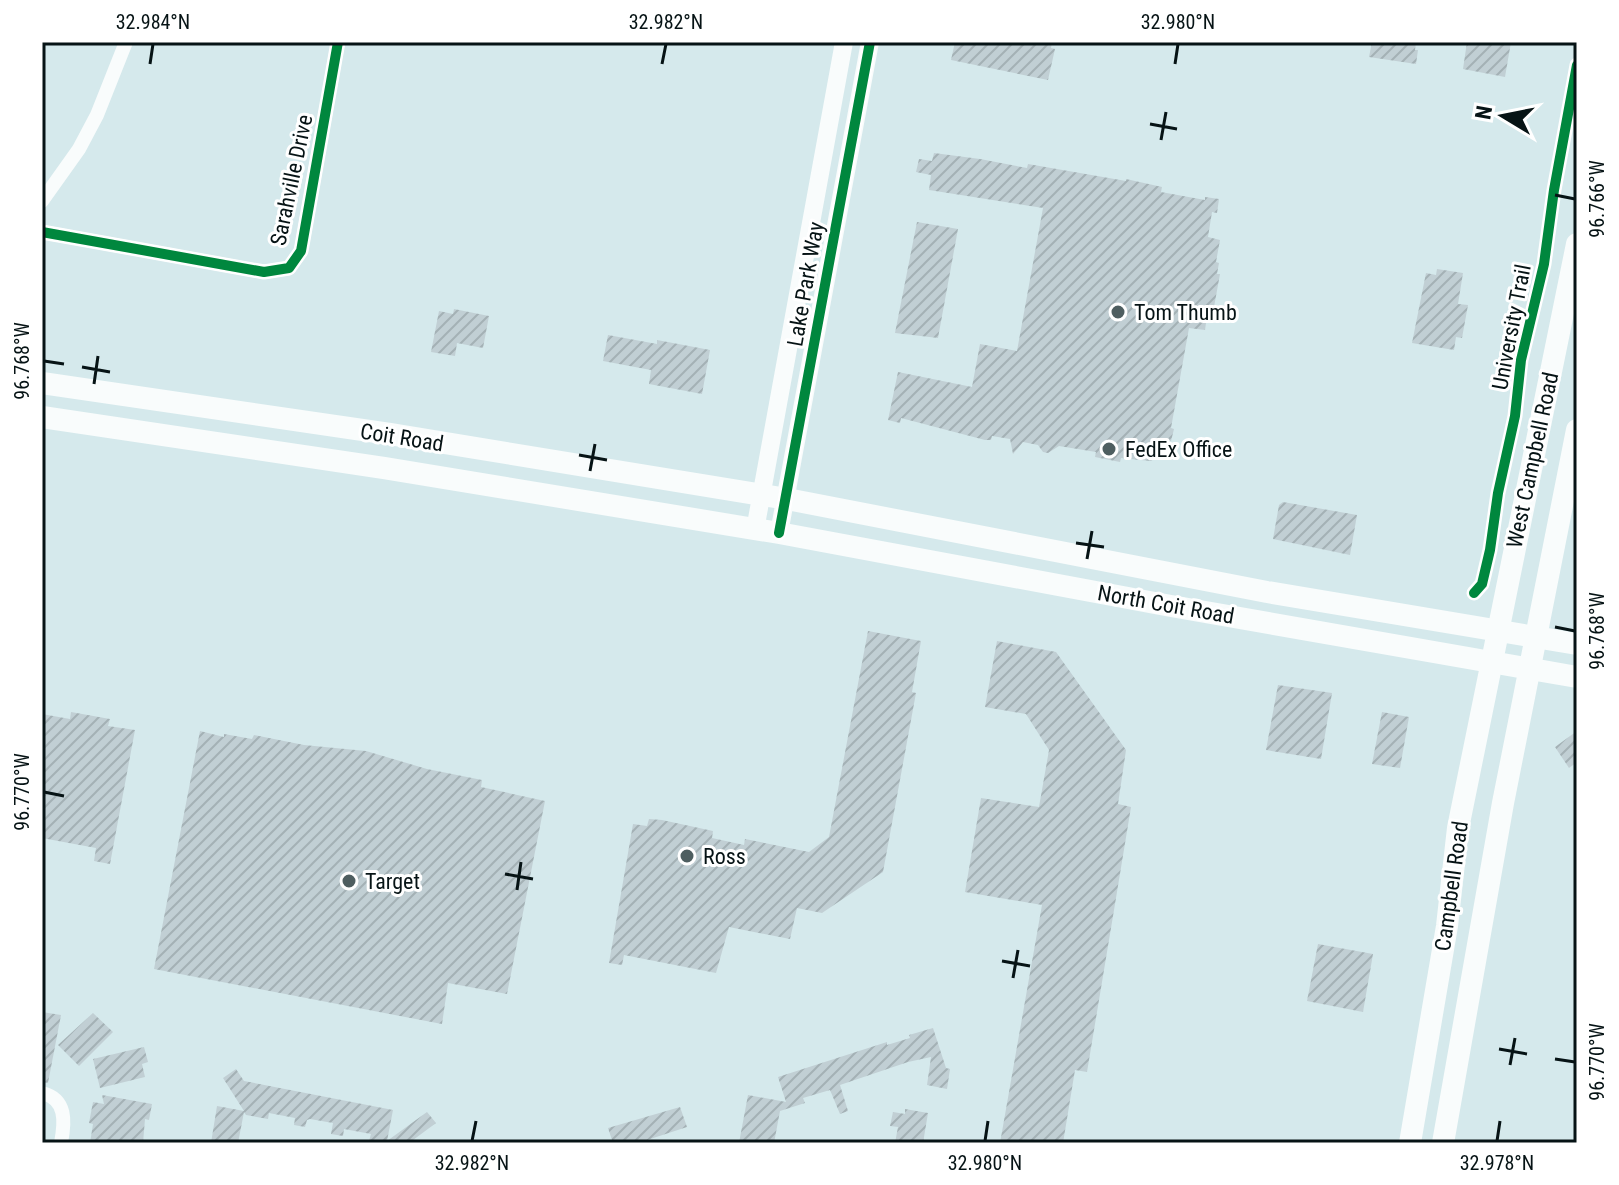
<svg xmlns="http://www.w3.org/2000/svg" width="1619" height="1185" viewBox="0 0 1619 1185" font-family="'Roboto Condensed',sans-serif">
  <style>
    .building { fill: url(#building-hatch) }
    .lines { fill: none; stroke-linecap: round; stroke-linejoin: round }
    .minor { stroke: #f9fcfc; stroke-width: 14 }
    .tertiary { stroke: #f9fcfc; stroke-width: 18 }
    .secondary { stroke: #f9fcfc; stroke-width: 22 }
    .cycleway-casing { stroke: #fff; stroke-width: 15 }
    .cycleway { stroke: #00873e; stroke-width: 10 }
    .ticks { fill: none; stroke: #061315; stroke-width: 3 }
    .poi-dot { fill: #4e5e60; stroke: #fff; stroke-width: 3 }
    .labels { text-anchor: middle; stroke-width: 6; stroke-linejoin: round; paint-order: stroke }
    .street-label { font-size: 22px; fill: #061315; stroke: #fff }
    .poi-label { font-size: 22px; fill: #061315; stroke: #fff; text-anchor: start }
    .neatline { fill: none; stroke: #061315; stroke-width: 3 }
    .ticks-label { font-size: 20px; text-anchor: middle; fill: #061315 }
  </style>
  <defs>
    <pattern id="building-hatch" width="6" height="6" patternUnits="userSpaceOnUse" patternTransform="scale(2)"><rect width="6" height="6" fill="#c1cfd4"/><path d="M-1 1l2-2M0 6l6-6M5 7l2-2" fill="none" stroke="#a4b1b5"/></pattern>
  </defs>
  <rect width="100%" height="100%" fill="#d5e9ec"/>
  <!-- building -->
  <g class="building">
    <polygon points="955,42 1052,42 1051,48 1055,49 1048,80 951,60"/>
    <polygon points="1372,42 1416,42 1415,50 1418,50 1416,64 1369,57"/>
    <polygon points="1467,42 1511,42 1505,77 1463,69"/>
    <polygon points="934,153 980,159 1027,168 1028,164 1126,181 1126,179 1162,187 1161,192 1205,200 1205,197 1219,199 1217,213 1212,212 1208,237 1220,240 1216,262 1219,263 1217,274 1220,274 1214,307 1211,317 1207,316 1205,330 1189,328 1171,428 1174,429 1171,441 1165,440 1160,455 1151,461 1121,458 1120,462 1095,457 1096,452 1059,446 1048,453 1043,452 1038,445 1023,442 1013,454 1010,439 992,436 991,440 985,440 901,418 900,423 888,420 898,372 972,387 980,344 1017,351 1043,208 929,190 931,175 916,172 919,159 932,161"/>
    <polygon points="917,222 958,229 938,338 895,333"/>
    <polygon points="1437,269 1463,273 1458,304 1468,305 1462,338 1456,337 1454,350 1412,343 1426,273 1436,275"/>
    <polygon points="454,309 489,316 483,348 457,343 455,356 431,352 439,311 453,314"/>
    <polygon points="608,335 657,344 657,340 710,350 702,394 649,384 651,370 603,361"/>
    <polygon points="1283,502 1357,515 1350,555 1273,539 1279,505"/>
    <polygon points="868,631 921,641 912,692 916,693 883,872 822,913 797,908 790,939 729,927 716,973 624,955 622,965 609,963 633,824 647,826 649,819 662,820 713,831 712,838 744,845 745,839 809,852 829,837"/>
    <polygon points="997,641 1056,652 1126,750 1118,804 1131,807 1115,904 1087,1072 1075,1070 1063,1143 1000,1143 1042,905 965,892 981,798 1039,807 1049,750 1026,714 985,707"/>
    <polygon points="1278,685 1332,693 1321,759 1266,750"/>
    <polygon points="71,712 110,719 108,726 135,730 110,864 94,861 96,848 42,838 42,714 70,719"/>
    <polygon points="1382,712 1409,717 1400,768 1372,764"/>
    <polygon points="200,731 224,737 224,734 252,739 254,735 304,745 366,751 427,769 482,780 481,787 545,801 507,994 448,983 442,1024 154,969"/>
    <polygon points="1577,731 1577,762 1569,768 1555,747"/>
    <polygon points="1318,944 1373,954 1363,1012 1307,1001"/>
    <polygon points="42,1012 61,1015 48,1083 42,1082"/>
    <polygon points="93,1013 113,1032 79,1066 58,1045"/>
    <polygon points="933,1028 946,1068 950,1069 947,1089 927,1085 931,1057 908,1062 840,1085 848,1111 840,1114 830,1090 803,1098 805,1103 780,1111 774,1143 739,1143 748,1095 786,1102 778,1077 887,1042 887,1045 910,1038 909,1035"/>
    <polygon points="144,1047 148,1062 142,1064 145,1077 100,1088 93,1059"/>
    <polygon points="236,1069 244,1081 393,1110 387,1141 427,1112 436,1123 409,1143 380,1143 369,1141 371,1134 344,1129 343,1136 331,1134 333,1123 310,1119 307,1120 305,1127 294,1125 295,1118 269,1113 268,1119 246,1115 244,1112 238,1143 211,1143 217,1106 244,1111 223,1078"/>
    <polygon points="102,1095 152,1104 149,1120 145,1119 143,1143 90,1143 93,1124 89,1123 93,1102 104,1104"/>
    <polygon points="680,1107 687,1127 638,1143 613,1143 608,1128"/>
    <polygon points="905,1109 928,1113 923,1143 895,1143 898,1127 890,1126 893,1112 905,1114"/>
  </g>
  <g class="lines">
    <!-- minor -->
    <g class="minor">
      <polyline points="42,201 79,149 97,115 126,42"/>
      <polyline points="42,232 264,272 289,268 301,251 338,42"/>
      <path d="M42 1093C67 1099 65 1122 61 1143"/>
    </g>
    <!-- tertiary -->
    <g class="tertiary">
      <polyline points="755,530 844,42"/>
      <polyline points="779,533 870,42"/>
    </g>
    <!-- secondary -->
    <g class="secondary">
      <polyline points="42,383 390,434 787,499 1267,592 1577,644"/>
      <polyline points="42,417 384,468 779,533 1171,606 1577,677"/>
      <polyline points="1410,1143 1447,926 1458,828 1577,244"/>
      <polyline points="1443,1143 1503,803 1577,430"/>
    </g>
    <defs>
      <g id="cycleway">
        <polyline points="42,232 264,272 289,268 301,251 338,42"/>
        <polyline points="779,533 870,42"/>
        <polyline points="1474,593 1482,584 1490,550 1498,493 1515,416 1521,360 1544,264 1554,190 1577,65"/>
      </g>
    </defs>
    <!-- cycleway casing -->
    <use href="#cycleway" class="cycleway-casing"/>
    <!-- cycleway -->
    <use href="#cycleway" class="cycleway"/>
  </g>
  <!-- ticks -->
  <path class="ticks" d="M150 64 153 44M662 64 666 44M1175 64 1178 44M1150 124 1177 129M1161 140 1166 112M1555 195 1575 199M44 361 64 364M82 367 110 372M94 384 98 356M579 455 607 460M590 471 595 444M1076 543 1104 547M1087 559 1092 531M1555 627 1575 631M44 792 64 796M505 874 533 879M517 890 521 862M1002 961 1030 966M1013 978 1018 950M1499 1049 1527 1054M1555 1059 1575 1062M1510 1065 1515 1038M472 1141 476 1121M985 1141 988 1121M1497 1141 1500 1121"/>
  <!-- markers -->
  <g class="poi-dot">
    <circle cx="1118" cy="312" r="8"/>
    <circle cx="1109" cy="449" r="8"/>
    <circle cx="687" cy="856" r="8"/>
    <circle cx="349" cy="881" r="8"/>
  </g>
  <g class="labels">
    <!-- street labels -->
    <g class="street-label">
      <text transform="translate(291 180) rotate(-78)" y="8">Sarahville Drive</text>
      <text transform="translate(805 284) rotate(-80)" y="8">Lake Park Way</text>
      <text transform="translate(1511 327) rotate(-79)" y="8">University Trail</text>
      <text transform="translate(402 437) rotate(9)" y="8">Coit Road</text>
      <text transform="translate(1532 460) rotate(-78)" y="8">West Campbell Road</text>
      <text transform="translate(1166 604) rotate(10)" y="8">North Coit Road</text>
      <text transform="translate(1451 886) rotate(-82)" y="8">Campbell Road</text>
    </g>
    <!-- poi labels -->
    <g class="poi-label">
      <text x="1134" y="320">Tom Thumb</text>
      <text x="1125" y="457">FedEx Office</text>
      <text x="703" y="864">Ross</text>
      <text x="365" y="889">Target</text>
    </g>
  </g>
  <!-- border -->
  <rect width="1619" height="1185" fill="none" stroke="#ffffff" stroke-width="88"/>
  <!-- north arrow -->
  <g transform="translate(1503 116) rotate(280)" stroke="#ffffff" stroke-width="6" paint-order="stroke">
  <path d="M0-6L14 30L0 20L-14 30Z" fill="#061315"/>
  <text y="-12" font-size="22" font-weight="bold" text-anchor="middle" fill="#061315">N</text>
  </g>
  <rect x="44" y="44" width="1531" height="1097" class="neatline"/>
  <g class="ticks-label">
    <text x="153" y="29">32.984°N</text>
    <text x="666" y="29">32.982°N</text>
    <text x="1178" y="29">32.980°N</text>
    <text transform="translate(1597 199) rotate(-90)" y="7">96.766°W</text>
    <text transform="translate(22 361) rotate(-90)" y="7">96.768°W</text>
    <text transform="translate(1597 631) rotate(-90)" y="7">96.768°W</text>
    <text transform="translate(22 792) rotate(-90)" y="7">96.770°W</text>
    <text transform="translate(1597 1062) rotate(-90)" y="7">96.770°W</text>
    <text x="472" y="1170">32.982°N</text>
    <text x="985" y="1170">32.980°N</text>
    <text x="1497" y="1170">32.978°N</text>
  </g>
</svg>
